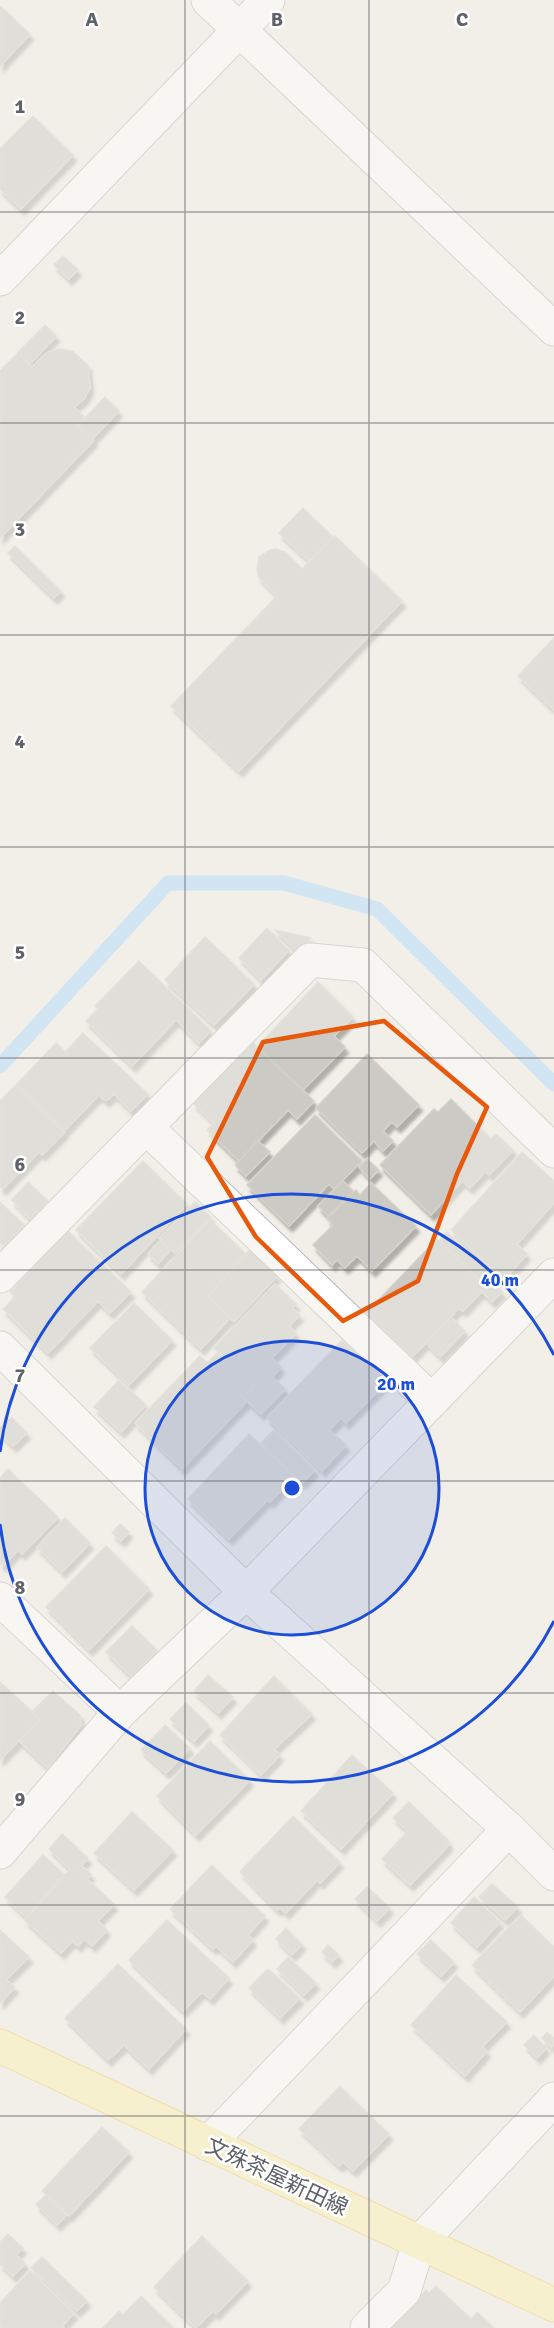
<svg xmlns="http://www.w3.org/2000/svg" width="554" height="2328" viewBox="0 0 554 2328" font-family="Signika,'Noto Sans JP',sans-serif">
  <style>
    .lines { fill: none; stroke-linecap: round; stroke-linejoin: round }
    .stream { stroke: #aadaff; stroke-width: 15 }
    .building { fill: #cccac5; stroke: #d6d1c6; stroke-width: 1.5; filter: url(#shadow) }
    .minor-casing { stroke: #b5b8bc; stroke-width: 35 }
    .major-casing { stroke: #f2c960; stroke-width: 35 }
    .minor { stroke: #fff; stroke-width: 33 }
    .major { stroke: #fff2af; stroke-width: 33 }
    .marked { fill: none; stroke: #e8590c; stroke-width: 4.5; stroke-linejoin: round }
    .grid { fill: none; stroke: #5f6368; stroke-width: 1.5; stroke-opacity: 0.55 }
    .ring { fill: none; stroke: #1d4ed8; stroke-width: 3 }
    .labels { text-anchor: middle; stroke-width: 5; stroke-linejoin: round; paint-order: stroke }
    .street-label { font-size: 22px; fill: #5f6368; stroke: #fff }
    .grid-label { font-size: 20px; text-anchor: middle; font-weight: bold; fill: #5f6368; stroke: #fff; stroke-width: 5; stroke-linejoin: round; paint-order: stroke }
    .centre { fill: #1d4ed8; stroke: #fff; stroke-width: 3 }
    .ring-label { font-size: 18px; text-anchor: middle; font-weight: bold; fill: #1d4ed8; stroke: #fff; stroke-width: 5; stroke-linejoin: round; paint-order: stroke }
  </style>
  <defs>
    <filter id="shadow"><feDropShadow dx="3.5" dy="6" stdDeviation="1.5" flood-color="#0004"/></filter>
  </defs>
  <rect width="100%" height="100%" fill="#f1efe8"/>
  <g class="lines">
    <!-- stream -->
    <polyline class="stream" points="0,1066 168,883 284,883 377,909 554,1084"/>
  </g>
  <!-- building -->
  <g class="building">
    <polygon points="0,6 30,34 0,66"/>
    <polygon points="33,116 73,155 21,209 0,189 0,149"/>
    <polygon points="63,256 78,270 69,279 54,265"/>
    <polygon points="45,325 56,336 30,364 18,352"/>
    <polygon points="59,349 72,351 88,365 90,388 84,399 74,407 85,418 78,425 94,440 0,538 0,371 18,353 32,367 48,352"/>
    <polygon points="105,397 119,411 92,439 78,425"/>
    <polygon points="303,508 333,537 309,561 279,533"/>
    <polygon points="335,536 402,601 239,771 171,706 277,596 259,577 257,570 259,557 270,550 276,549 285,552 302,569"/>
    <polygon points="15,546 61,591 54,598 8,553"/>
    <polygon points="554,638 554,710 518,676"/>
    <polygon points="267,928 289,950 261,980 239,958"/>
    <polygon points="275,930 311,938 297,951"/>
    <polygon points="205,937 254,984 214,1025 165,980"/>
    <polygon points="139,961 211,1031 199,1043 176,1020 132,1066 86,1021 98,1009 95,1006"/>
    <polygon points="318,982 353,1017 334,1036 345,1047 302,1091 257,1047"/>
    <polygon points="83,1033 148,1094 131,1111 114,1094 106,1101 99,1095 64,1131 16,1085 56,1043 65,1052"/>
    <polygon points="252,1042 314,1101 297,1119 288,1110 239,1161 207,1130 214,1123 193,1103"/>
    <polygon points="367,1054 419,1105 397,1127 392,1122 383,1131 393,1141 383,1151 374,1141 362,1153 316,1108"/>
    <polygon points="16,1085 65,1132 42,1155 39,1152 3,1189 0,1187 0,1101"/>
    <polygon points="451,1099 491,1139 496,1134 513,1150 489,1175 486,1171 470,1188 462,1181 431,1215 380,1165 434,1109 438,1112"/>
    <polygon points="315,1115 362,1161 334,1189 329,1184 289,1226 247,1185"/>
    <polygon points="258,1141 270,1152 246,1176 235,1165"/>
    <polygon points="522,1152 554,1181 554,1203 517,1244 527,1254 504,1280 451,1230"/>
    <polygon points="367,1159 379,1170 370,1179 359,1167"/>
    <polygon points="143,1161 187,1204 121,1274 76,1230"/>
    <polygon points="343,1181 353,1191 328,1216 318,1206"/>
    <polygon points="28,1182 48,1201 30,1219 12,1200"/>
    <polygon points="371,1183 416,1226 372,1271 357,1256 345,1268 337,1260 332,1265 313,1245 333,1225 327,1219 356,1190 360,1195"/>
    <polygon points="0,1202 24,1225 4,1246 0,1242"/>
    <polygon points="195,1202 211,1217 175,1253 159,1238"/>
    <polygon points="210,1220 247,1255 208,1296 230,1318 201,1349 142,1292"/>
    <polygon points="68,1231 131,1292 110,1313 98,1301 48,1353 3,1309 15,1297 10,1292"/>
    <polygon points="447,1232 495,1278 486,1287 439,1241"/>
    <polygon points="437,1239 486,1287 463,1311 459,1308 412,1357 366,1313"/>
    <polygon points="160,1241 170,1250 158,1264 148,1254"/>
    <polygon points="250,1249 277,1276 234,1322 208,1296"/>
    <polygon points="492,1282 502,1292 492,1302 482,1292"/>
    <polygon points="275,1284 296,1304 292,1308 300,1315 289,1326 296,1333 272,1358 281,1367 272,1377 285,1389 261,1414 243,1397 254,1386 214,1348"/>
    <polygon points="134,1303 172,1340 129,1385 90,1348"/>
    <polygon points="451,1317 465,1331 440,1357 426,1343"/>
    <polygon points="342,1340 361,1358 365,1354 390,1378 346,1423 341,1418 329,1430 346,1445 322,1471 267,1418"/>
    <polygon points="218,1352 254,1386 243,1397 207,1363"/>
    <polygon points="200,1356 247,1401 182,1469 135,1423"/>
    <polygon points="119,1380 146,1405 121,1432 94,1407"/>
    <polygon points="11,1417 27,1433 13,1446 0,1434 0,1428"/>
    <polygon points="274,1430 315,1470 302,1483 261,1443"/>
    <polygon points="249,1434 294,1477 270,1502 267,1500 229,1539 188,1499"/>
    <polygon points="8,1469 58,1517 22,1554 18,1550 3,1566 0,1563 0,1478"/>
    <polygon points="65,1518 90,1543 62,1572 37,1547"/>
    <polygon points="120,1524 129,1532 121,1541 112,1533"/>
    <polygon points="106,1546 149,1589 89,1650 46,1607"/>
    <polygon points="132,1626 157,1650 132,1677 106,1652"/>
    <polygon points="208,1675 233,1697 218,1713 194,1691"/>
    <polygon points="274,1676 312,1714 274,1749 280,1755 261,1775 220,1735"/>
    <polygon points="0,1682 40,1719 0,1760"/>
    <polygon points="53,1691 80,1715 81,1725 48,1768 19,1741 40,1719 32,1712"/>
    <polygon points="186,1703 209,1725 194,1741 170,1719"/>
    <polygon points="165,1725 190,1748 166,1773 141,1750"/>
    <polygon points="210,1741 250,1780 196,1835 157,1796"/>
    <polygon points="352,1755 393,1793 341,1849 301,1811"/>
    <polygon points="409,1802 448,1840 449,1845 410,1885 382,1859 408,1831 393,1818"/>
    <polygon points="132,1812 173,1850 134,1890 94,1853"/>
    <polygon points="293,1816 340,1862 320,1883 317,1880 286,1913 280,1908 277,1910 240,1872"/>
    <polygon points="62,1834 88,1858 78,1869 73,1866 71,1870 49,1849"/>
    <polygon points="43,1855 65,1875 26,1917 5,1897"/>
    <polygon points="81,1865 91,1874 87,1879 114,1904 98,1921 107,1930 92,1946 84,1939 78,1946 72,1941 61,1953 25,1920 73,1866 78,1869"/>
    <polygon points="212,1865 265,1916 248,1935 253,1940 233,1962 216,1946 213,1949 170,1909"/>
    <polygon points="492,1884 518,1907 505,1920 479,1897"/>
    <polygon points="367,1887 390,1908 377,1921 355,1899"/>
    <polygon points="474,1897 500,1922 477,1947 451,1923"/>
    <polygon points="521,1915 554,1947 554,1976 520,2012 472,1965"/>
    <polygon points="167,1920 229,1978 210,1999 202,1992 183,2011 129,1960"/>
    <polygon points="286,1928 302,1944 292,1955 276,1939"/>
    <polygon points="0,1930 29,1957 6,1980 15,1987 0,2003"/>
    <polygon points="431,1940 454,1962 441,1976 417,1954"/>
    <polygon points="328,1945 339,1955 332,1962 322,1952"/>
    <polygon points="288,1957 316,1983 304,1995 277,1969"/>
    <polygon points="118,1964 186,2029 149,2069 124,2045 108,2060 65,2018"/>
    <polygon points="268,1969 300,1998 280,2018 249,1988"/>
    <polygon points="456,1975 507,2022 482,2047 487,2051 465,2076 411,2025"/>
    <polygon points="547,2032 554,2038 552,2048 542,2038"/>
    <polygon points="534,2035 546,2048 537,2058 524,2045"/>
    <polygon points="340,2086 389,2134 353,2171 343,2162 339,2166 299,2129"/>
    <polygon points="102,2127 129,2152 69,2216 42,2191"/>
    <polygon points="46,2195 67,2215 57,2225 36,2204"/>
    <polygon points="8,2234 23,2248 16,2255 25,2263 13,2276 0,2264 0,2242"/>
    <polygon points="202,2236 248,2281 216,2314 213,2311 196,2328 154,2287"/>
    <polygon points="42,2257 87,2301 77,2311 31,2268"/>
    <polygon points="30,2271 74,2313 63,2325 64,2328 0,2328 0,2303"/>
    <polygon points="436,2286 471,2319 477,2312 494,2328 373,2328 417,2300 426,2290 429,2293"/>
    <polygon points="141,2296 174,2328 103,2328 119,2311 123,2315"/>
  </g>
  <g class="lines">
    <defs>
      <g id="minor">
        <polyline points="208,0 554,329"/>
        <polyline points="0,279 268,0"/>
        <polyline points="146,1127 432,1401"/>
        <polyline points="0,1276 310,960 363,965 554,1151"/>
        <polyline points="0,1348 246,1592 509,1829 554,1874"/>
        <polyline points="0,1599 120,1712"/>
        <polyline points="0,1852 120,1712 246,1592 554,1275"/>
        <polyline points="208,2144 509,1829"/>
        <polyline points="367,2328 404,2291 419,2243 554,2099"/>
      </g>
      <polyline id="major" points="0,2046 554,2305"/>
    </defs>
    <!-- minor casing -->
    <use href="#minor" class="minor-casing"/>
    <!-- major casing -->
    <use href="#major" class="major-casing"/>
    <!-- minor -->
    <use href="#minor" class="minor"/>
    <!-- major -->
    <use href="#major" class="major"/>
  </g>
  <!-- marked area -->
  <path d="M0 0H554V2328H0ZM384 1021 487 1107 457 1174 418 1281 343 1321 256 1237 207 1157 263 1042Z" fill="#f1efe8" fill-opacity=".55" fill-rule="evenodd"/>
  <path class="marked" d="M384 1021 487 1107 457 1174 418 1281 343 1321 256 1237 207 1157 263 1042Z"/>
  <!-- grid -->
  <path class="grid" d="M185 0V2328M369 0V2328M0 212H554M0 423H554M0 635H554M0 847H554M0 1058H554M0 1270H554M0 1481H554M0 1693H554M0 1905H554M0 2116H554"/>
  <!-- distance rings -->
  <circle cx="292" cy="1488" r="147" fill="#1d4ed8" fill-opacity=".12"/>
  <g class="ring">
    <circle cx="292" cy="1488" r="147"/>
    <path d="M554 1621A294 294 0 0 1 0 1524M0 1452A294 294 0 0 1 554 1355"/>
  </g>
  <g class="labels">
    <!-- street labels -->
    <g class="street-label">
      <text transform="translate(277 2176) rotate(25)" y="8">文殊茶屋新田線</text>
    </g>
  </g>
  <g class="grid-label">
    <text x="92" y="26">A</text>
    <text x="277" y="26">B</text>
    <text x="462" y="26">C</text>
    <text x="20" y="113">1</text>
    <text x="20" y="324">2</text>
    <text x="20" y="536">3</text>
    <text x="20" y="748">4</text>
    <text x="20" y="959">5</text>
    <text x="20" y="1171">6</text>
    <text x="20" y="1382">7</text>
    <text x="20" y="1594">8</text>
    <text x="20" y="1806">9</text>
  </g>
  <circle cx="292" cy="1488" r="9" class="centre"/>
  <g class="ring-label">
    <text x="500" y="1286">40 m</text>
    <text x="396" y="1390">20 m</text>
  </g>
</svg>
